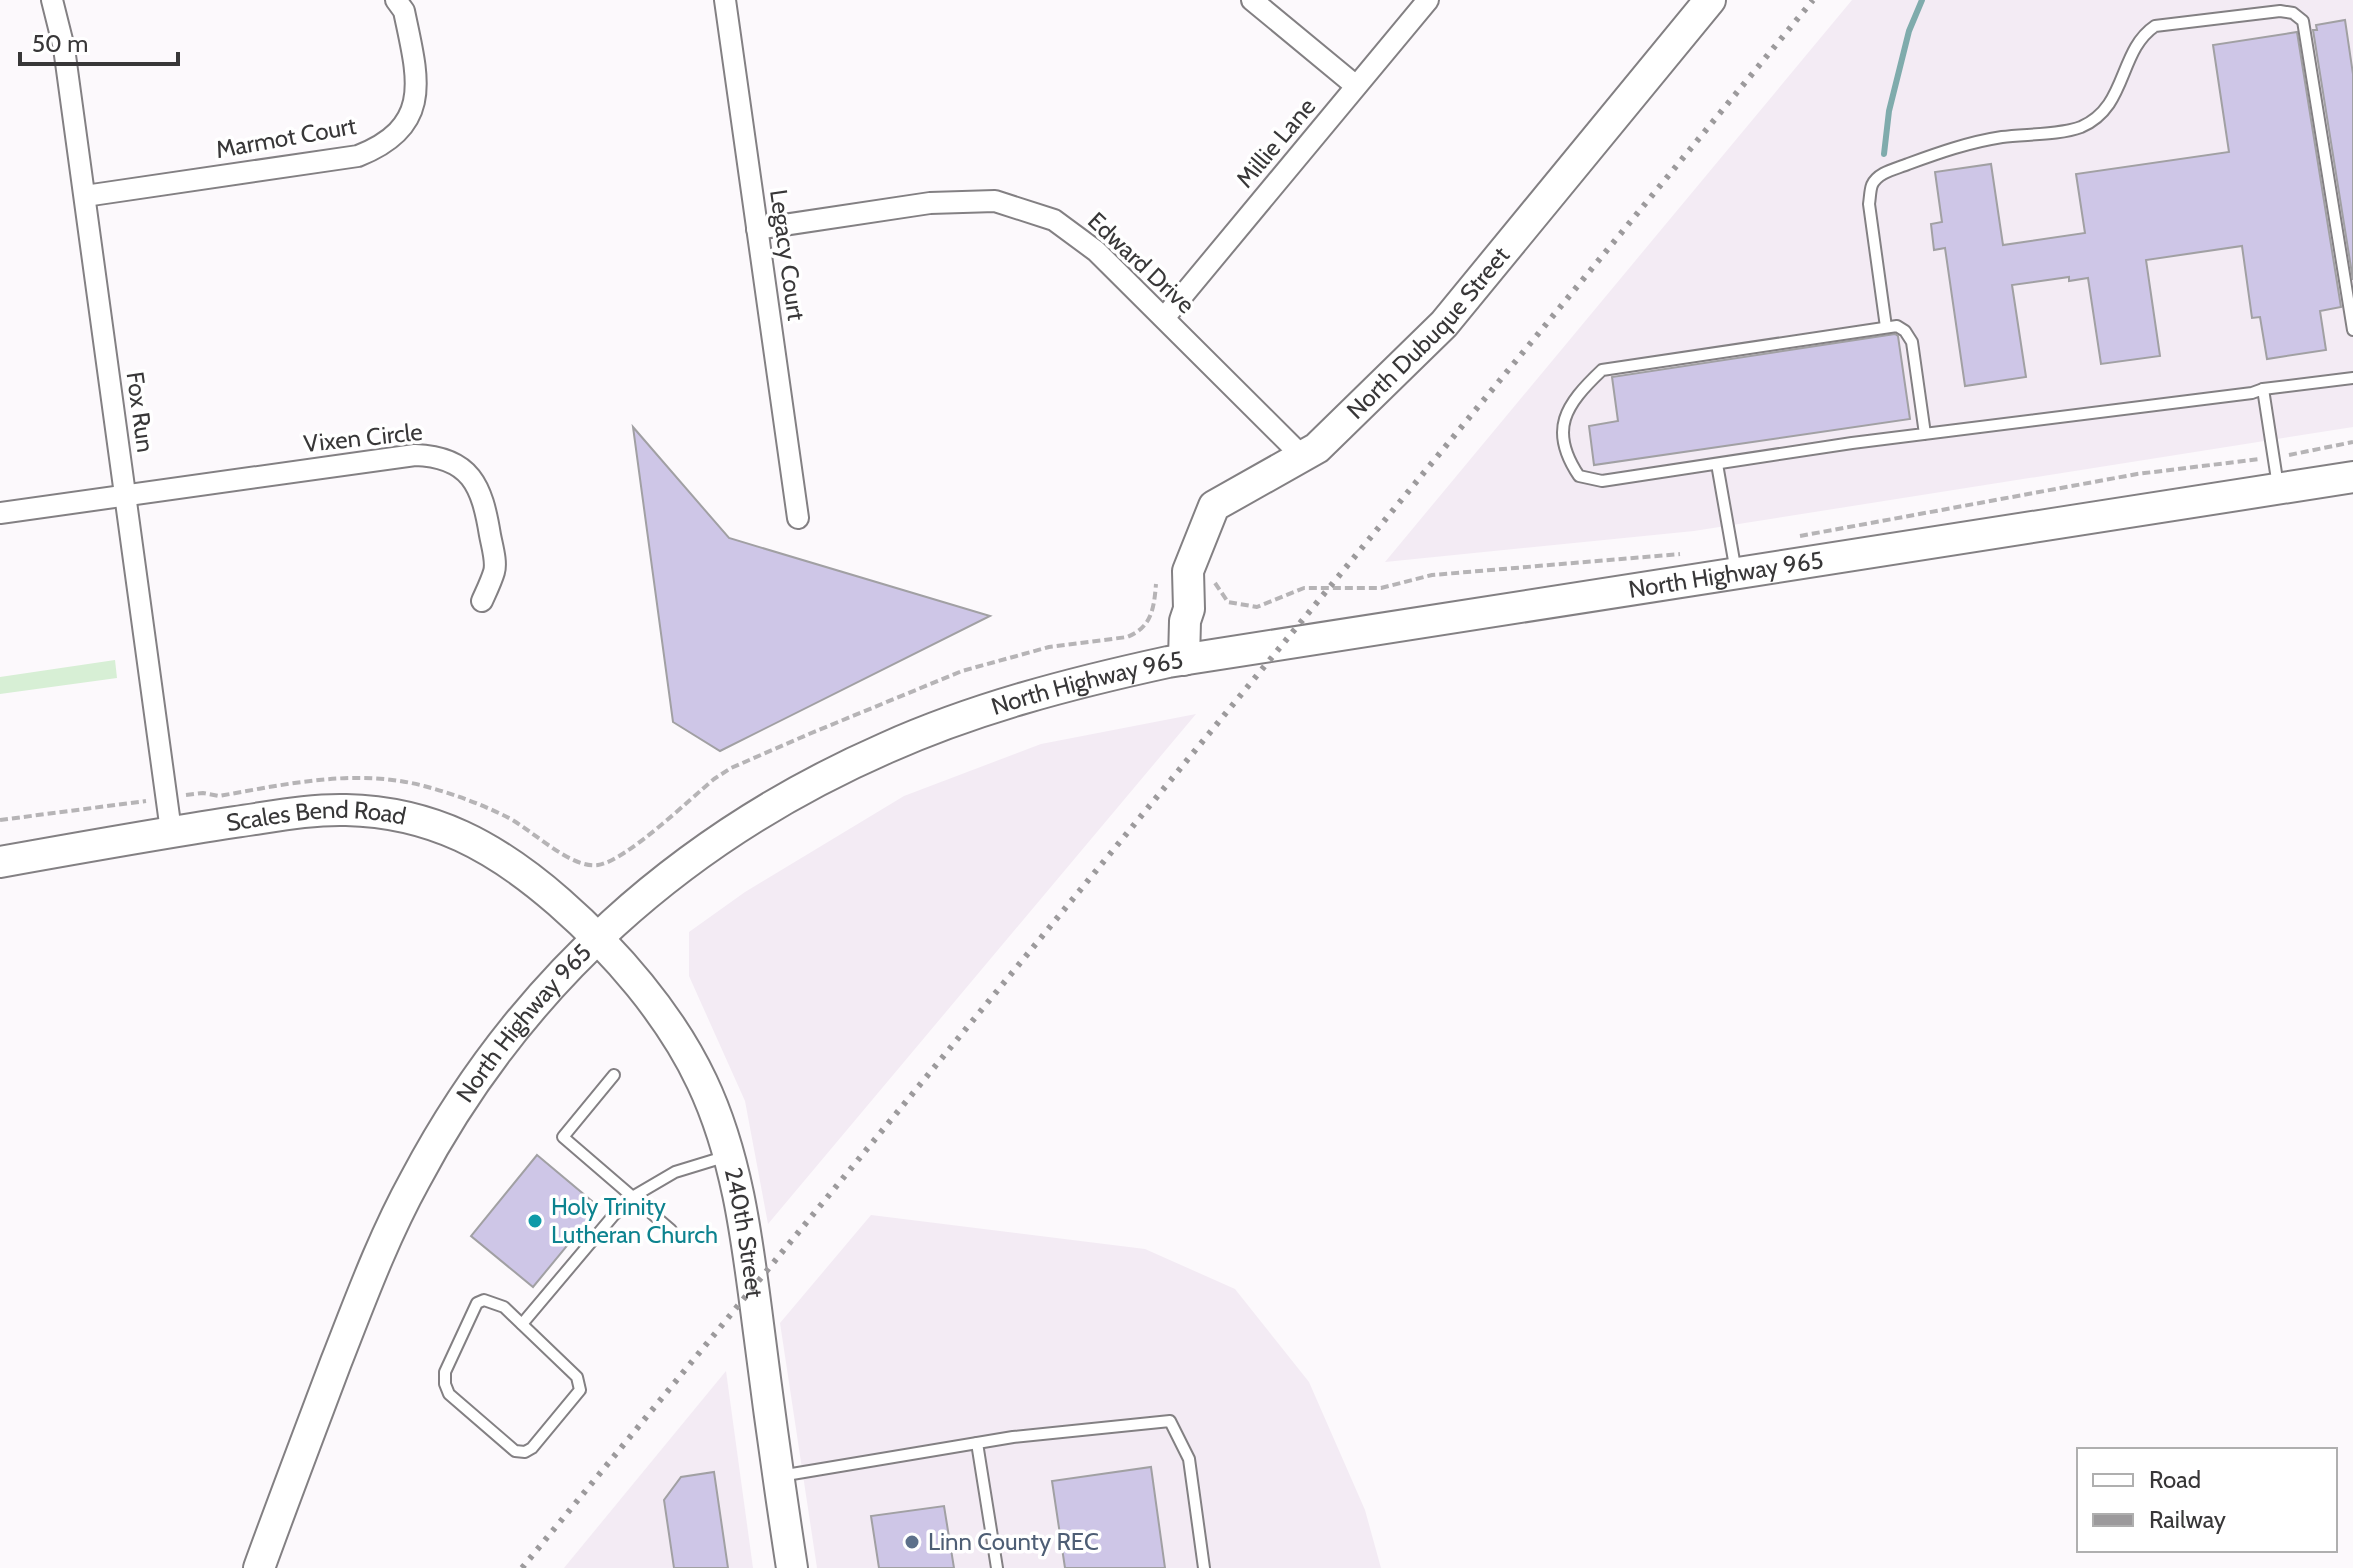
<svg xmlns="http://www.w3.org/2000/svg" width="2353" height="1568" viewBox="0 0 2353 1568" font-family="Cabin,sans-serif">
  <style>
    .built { fill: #f3ebf4 }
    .green { fill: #d7efd5 }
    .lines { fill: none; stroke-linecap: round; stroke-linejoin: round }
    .stream { stroke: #7fabac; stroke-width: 6 }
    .building { fill: #cec6e7; stroke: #a1a0a3; stroke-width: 2 }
    .lane-casing { stroke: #838083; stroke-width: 14 }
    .street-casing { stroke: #838083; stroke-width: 24 }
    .secondary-casing { stroke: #838083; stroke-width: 34 }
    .path { stroke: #b6b4b6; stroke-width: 4; stroke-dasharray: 8 4; stroke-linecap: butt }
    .lane { stroke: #fff; stroke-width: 10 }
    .street { stroke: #fff; stroke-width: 20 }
    .secondary { stroke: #fff; stroke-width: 30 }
    .rail { stroke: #9c9a9c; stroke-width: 6; stroke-dasharray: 4 8; stroke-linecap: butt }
    .culture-dot { fill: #0f9aa8; stroke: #fff; stroke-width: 3 }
    .service-dot { fill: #5c6f8a; stroke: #fff; stroke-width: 3 }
    .labels { text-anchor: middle; stroke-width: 7; stroke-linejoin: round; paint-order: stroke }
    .street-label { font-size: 24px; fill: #383738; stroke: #fff }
    .culture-label { font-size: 24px; fill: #0d838f; stroke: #fff; text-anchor: start }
    .service-label { font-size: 24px; fill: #4e5e75; stroke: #fff; text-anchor: start }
  </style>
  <rect width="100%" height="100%" fill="#fcf9fc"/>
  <!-- built -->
  <g class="built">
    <polygon points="1852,0 2353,0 2353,427 1694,531 1385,562"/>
    <polygon points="1196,714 768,1224 745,1101 689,976 689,932 745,892 904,796 1041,744"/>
    <polygon points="871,1215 1145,1249 1235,1289 1309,1382 1365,1510 1381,1568 817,1568 780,1323"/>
    <polygon points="726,1371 753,1568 564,1568"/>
  </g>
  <!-- green -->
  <polygon class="green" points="115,660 117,678 0,694 0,677"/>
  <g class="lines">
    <!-- stream -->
    <polyline class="stream" points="1884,154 1889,111 1909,31 1922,0"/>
  </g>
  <!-- building -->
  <g class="building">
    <polygon points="2345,20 2353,74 2353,280 2313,30 2317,30 2316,25"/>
    <polygon points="2297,32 2341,307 2320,311 2326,350 2267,359 2260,317 2252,318 2242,246 2146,260 2160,356 2101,364 2088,278 2069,281 2069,277 2012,285 2026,377 1965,386 1945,248 1934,250 1931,224 1942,222 1935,172 1991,164 2003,245 2085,233 2076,174 2229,152 2213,45"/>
    <polygon points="1895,334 1898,336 1910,419 1594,465 1589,426 1618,421 1612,377"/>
    <polygon points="633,427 729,538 990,616 720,751 673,722"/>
    <polygon points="537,1155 599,1207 533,1287 471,1236"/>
    <polygon points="1151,1467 1165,1568 1065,1568 1052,1481"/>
    <polygon points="714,1472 728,1568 674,1568 664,1500 681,1477"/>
    <polygon points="944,1506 954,1568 879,1568 871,1516"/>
  </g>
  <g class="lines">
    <defs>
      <g id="lane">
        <path d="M1886 327 1869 204C1870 198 1870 190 1872 185 1878 172 1896 169 1908 164 1938 153 1969 142 2002 137 2025 134 2060 135 2081 127 2128 107 2118 51 2155 26L2280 11 2293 13 2303 21 2353 330"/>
        <polyline points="2263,389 2353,378"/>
        <path d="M1925 434 1912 342 1905 331 1897 326 1602 370C1565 405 1548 430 1579 476L1602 481 1852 443 2252 393 2263 389 2278 486"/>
        <polyline points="1717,464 1736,572"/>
        <polyline points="614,1075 563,1137 671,1230"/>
        <polygon points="484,1300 504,1307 577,1377 580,1390 532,1448 525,1452 515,1451 449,1394 445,1384 445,1372 477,1303"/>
        <polyline points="522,1324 613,1216 634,1196 675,1172 724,1157"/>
        <polyline points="977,1443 997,1568"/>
        <polyline points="780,1476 1013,1437 1170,1421 1189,1459 1204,1568"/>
      </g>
      <g id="street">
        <polyline points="52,0 64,48 171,831"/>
        <polyline points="725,0 798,518"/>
        <polyline points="1252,0 1356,86"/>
        <path d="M85 196 358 156C434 126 418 78 404 11L396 0"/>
        <polyline points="757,229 930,203 995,201 1054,220 1096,251 1302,456"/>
        <polyline points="1164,318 1428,0"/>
        <path d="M0 513 415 455C471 457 482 486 490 535 492 546 497 562 494 572 491 582 486 592 482 601"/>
      </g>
      <g id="secondary">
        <path id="s1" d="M1184 660 1185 621 1189 609 1188 571 1214 506 1317 448 1444 324 1710 0"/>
        <path id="s2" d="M0 862C78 848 156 834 235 822 271 817 309 809 346 810 433 812 496 847 559 902 615 951 670 1014 702 1082 739 1160 748 1248 759 1332 769 1411 780 1490 792 1568"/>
        <path id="s3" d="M259 1568C284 1499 310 1431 336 1362 360 1301 383 1238 415 1180 519 983 683 837 886 748 975 708 1072 683 1168 662L2353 477"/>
      </g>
    </defs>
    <!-- lane casing -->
    <use href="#lane" class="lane-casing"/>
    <!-- street casing -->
    <use href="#street" class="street-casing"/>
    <!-- secondary casing -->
    <use href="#secondary" class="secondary-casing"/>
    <!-- path -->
    <g class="path">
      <polyline points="2289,455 2353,442"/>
      <polyline points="1800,536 2137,474 2260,459"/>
      <polyline points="1215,583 1228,602 1257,607 1304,588 1381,588 1432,575 1680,554"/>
      <path d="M186 795 203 793 219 796C287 784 356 768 424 786 451 793 478 803 503 815 530 827 569 869 598 865 626 861 690 799 714 779L731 768 809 734 962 671 1049 647 1127 637C1152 627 1154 608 1156 584"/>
      <polyline points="0,820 146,801"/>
    </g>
    <!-- lane -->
    <use href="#lane" class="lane"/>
    <!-- street -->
    <use href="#street" class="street"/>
    <!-- secondary -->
    <use href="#secondary" class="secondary"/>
    <!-- rail -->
    <polyline class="rail" points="522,1568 1813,0"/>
  </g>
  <!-- markers -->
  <circle class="culture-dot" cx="535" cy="1221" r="8"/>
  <circle class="service-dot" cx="912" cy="1542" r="8"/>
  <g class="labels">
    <!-- street labels -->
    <g class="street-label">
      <text transform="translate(286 138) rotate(-10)" y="8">Marmot Court</text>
      <text transform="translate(1276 143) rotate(-50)" y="8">Millie Lane</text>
      <text transform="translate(787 255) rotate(82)" y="8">Legacy Court</text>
      <text transform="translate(1141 263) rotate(43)" y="8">Edward Drive</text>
      <text dy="8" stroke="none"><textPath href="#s1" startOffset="438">North Dubuque Street</textPath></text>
      <text transform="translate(140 412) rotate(82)" y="8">Fox Run</text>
      <text transform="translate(363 438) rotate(-6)" y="8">Vixen Circle</text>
      <text dy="8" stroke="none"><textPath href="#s3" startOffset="1930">North Highway 965</textPath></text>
      <text dy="8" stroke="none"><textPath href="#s3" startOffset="1282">North Highway 965</textPath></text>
      <text dy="8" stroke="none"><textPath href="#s2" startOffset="320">Scales Bend Road</textPath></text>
      <text dy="8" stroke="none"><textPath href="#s3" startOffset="610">North Highway 965</textPath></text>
      <text dy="8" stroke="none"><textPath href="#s2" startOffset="976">240th Street</textPath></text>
    </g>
    <!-- culture labels -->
    <g class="culture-label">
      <text x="551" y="1215">Holy Trinity<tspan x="551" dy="28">Lutheran Church</tspan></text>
    </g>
    <!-- service labels -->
    <g class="service-label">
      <text x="928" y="1550">Linn County REC</text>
    </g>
  </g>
  <!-- legend -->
  <rect x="2077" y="1448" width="260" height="104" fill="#ffffff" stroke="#afafaf" stroke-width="2"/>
  <rect x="2093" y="1474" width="40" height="12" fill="#ffffff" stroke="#afafaf" stroke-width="2"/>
  <text x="2149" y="1488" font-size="24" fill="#383738">Road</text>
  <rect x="2093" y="1514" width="40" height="12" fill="#9c9a9c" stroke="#afafaf" stroke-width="2"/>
  <text x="2149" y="1528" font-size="24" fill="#383738">Railway</text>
  <!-- scale -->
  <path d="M20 52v12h158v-12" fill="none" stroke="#383738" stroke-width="4"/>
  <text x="32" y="52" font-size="24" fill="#383738" stroke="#ffffff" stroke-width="6" paint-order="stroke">50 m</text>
</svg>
